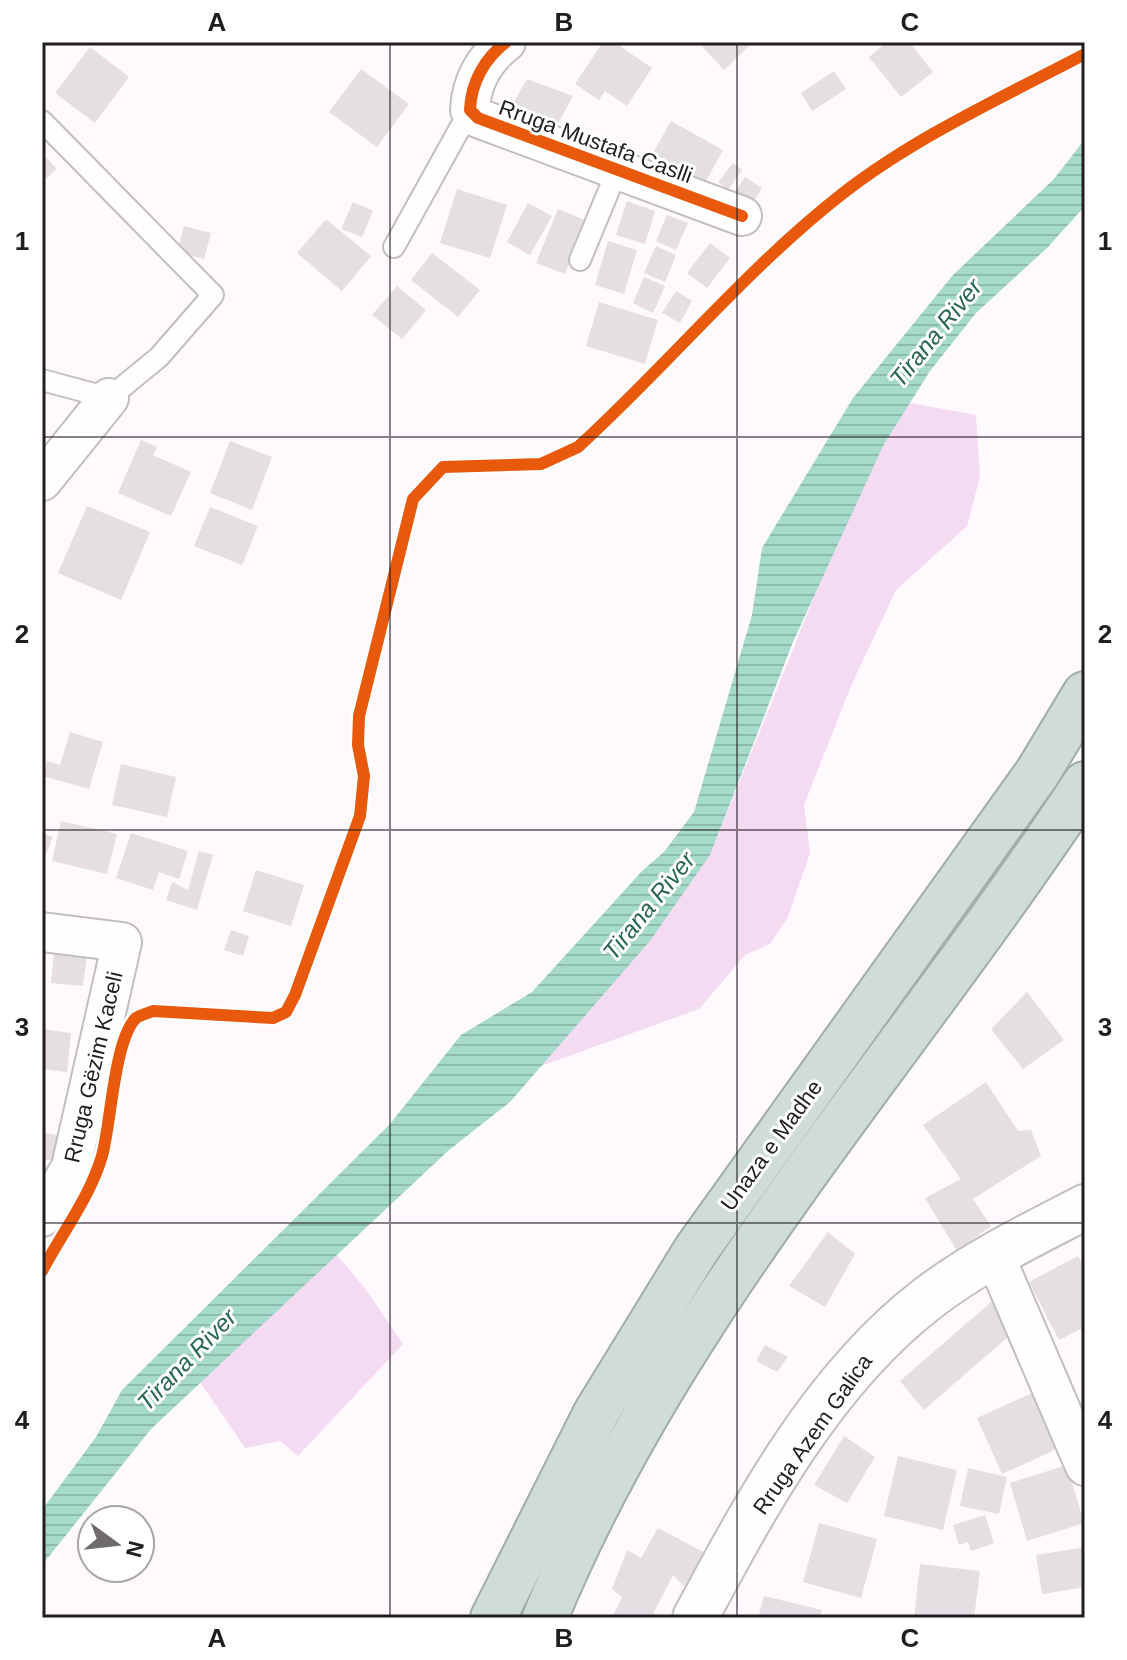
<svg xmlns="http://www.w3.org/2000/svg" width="1127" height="1660" viewBox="0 0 1127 1660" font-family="Helvetica,sans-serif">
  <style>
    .grass { fill: #f5dbf2 }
    .water { fill: url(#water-rules) }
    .building { fill: #e3dfe3 }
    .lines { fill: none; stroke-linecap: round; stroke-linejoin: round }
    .lane-casing { stroke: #c3bec2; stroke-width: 24 }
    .street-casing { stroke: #c3bec2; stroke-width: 42 }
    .secondary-casing { stroke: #c3bec2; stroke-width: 48 }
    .highway-casing { stroke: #a1adab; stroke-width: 48 }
    .path { stroke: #e5e5e5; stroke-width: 5; stroke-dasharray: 4 6; stroke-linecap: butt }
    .lane { stroke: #fffeff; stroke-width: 20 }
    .street { stroke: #fffeff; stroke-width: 38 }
    .secondary { stroke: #fffeff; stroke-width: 44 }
    .highway { stroke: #cfdcd8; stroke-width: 44 }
    .cycleway-casing { stroke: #fff; stroke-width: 17 }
    .cycleway { stroke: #e8590c; stroke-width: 12 }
    .grid { fill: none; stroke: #221d22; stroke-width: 2; stroke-opacity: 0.55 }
    .labels { text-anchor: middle; stroke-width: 6; stroke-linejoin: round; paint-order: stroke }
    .street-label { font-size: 22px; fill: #221d22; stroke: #fff }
    .water-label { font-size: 24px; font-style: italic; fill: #286453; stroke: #fff }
    .neatline { fill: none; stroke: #221d22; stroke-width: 3 }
    .grid-label { font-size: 26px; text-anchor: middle; font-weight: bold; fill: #221d22 }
  </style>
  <defs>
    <pattern id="water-rules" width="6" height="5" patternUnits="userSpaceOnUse" patternTransform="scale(2)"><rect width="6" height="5" fill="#a6daca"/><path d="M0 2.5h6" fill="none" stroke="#8fbbad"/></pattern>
  </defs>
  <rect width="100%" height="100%" fill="#fdf9fc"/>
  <!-- grass -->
  <g class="grass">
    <polygon points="910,403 976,415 980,477 967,526 896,590 851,686 804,805 810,853 788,917 770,944 745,955 699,1009 541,1066 650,941 710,855 839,535 883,446"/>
    <polygon points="336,1254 364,1287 403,1344 298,1456 280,1441 245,1448 200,1382"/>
  </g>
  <!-- water -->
  <polygon class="water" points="1085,139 1085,206 1047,248 976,313 930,371 883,446 793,642 710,855 650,941 510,1102 449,1150 151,1429 42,1565 42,1510 96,1437 122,1390 390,1124 461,1035 532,992 643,870 664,852 694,812 752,615 762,548 853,398 953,275 1054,179"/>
  <!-- building -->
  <g class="building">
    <polygon points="603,42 614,42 652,68 627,106 605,91 599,100 575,84"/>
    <polygon points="698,42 753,42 724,70"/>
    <polygon points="887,42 909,42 933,72 901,97 869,57"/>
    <polygon points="90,47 129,77 95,123 55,93"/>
    <polygon points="361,69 409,104 377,147 329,112"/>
    <polygon points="834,71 846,89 812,111 801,93"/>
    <polygon points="527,79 573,96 550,138 522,129 527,115 510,109"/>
    <polygon points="671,121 723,150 704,185 652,155"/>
    <polygon points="42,153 57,169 42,182"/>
    <polygon points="733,163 742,170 728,190 718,182"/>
    <polygon points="745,177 762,188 752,204 735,192"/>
    <polygon points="457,189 507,205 490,258 440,243"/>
    <polygon points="627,201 655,211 645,244 616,235"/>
    <polygon points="353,202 373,211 362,237 341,229"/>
    <polygon points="528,203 552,216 530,255 507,242"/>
    <polygon points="558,209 587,221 565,274 536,263"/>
    <polygon points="667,215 688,223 676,250 656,241"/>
    <polygon points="326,219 371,256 342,291 297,253"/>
    <polygon points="184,226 211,233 204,259 177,252"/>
    <polygon points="608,241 637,250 624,294 595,285"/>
    <polygon points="710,243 730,258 707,288 687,273"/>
    <polygon points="656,246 676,255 665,282 644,273"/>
    <polygon points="432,253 480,290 458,317 411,280"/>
    <polygon points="644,277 665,286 653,313 633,303"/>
    <polygon points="397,286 426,310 402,339 372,315"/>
    <polygon points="676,291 692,301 680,323 662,313"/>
    <polygon points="599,302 658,320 645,364 586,346"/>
    <polygon points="141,440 157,447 153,455 191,472 171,516 118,493"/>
    <polygon points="230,441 272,457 252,510 210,493"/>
    <polygon points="87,506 150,532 121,600 58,573"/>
    <polygon points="210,507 258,526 242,565 194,546"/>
    <polygon points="70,732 103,742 89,789 43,776 47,761 60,765"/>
    <polygon points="121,764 176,777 167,817 112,805"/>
    <polygon points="61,821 117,834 107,874 52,861"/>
    <polygon points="42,833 53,837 42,864"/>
    <polygon points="131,833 188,851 179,879 159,872 153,890 116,878"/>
    <polygon points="199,851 213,855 197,910 166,900 172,882 188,890"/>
    <polygon points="256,870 304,885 291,926 243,911"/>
    <polygon points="231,930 249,936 243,956 224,950"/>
    <polygon points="55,943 88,946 83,986 51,983"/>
    <polygon points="1027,992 1064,1040 1023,1069 991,1029"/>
    <polygon points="42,1029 71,1033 67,1072 42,1069"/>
    <polygon points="986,1082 1018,1131 1031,1130 1041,1156 973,1199 991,1226 957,1251 925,1198 961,1179 923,1125"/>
    <polygon points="42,1133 66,1136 63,1162 42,1159"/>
    <polygon points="828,1232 855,1254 825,1307 789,1286"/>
    <polygon points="1078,1256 1085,1269 1085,1327 1059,1340 1029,1282"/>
    <polygon points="998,1296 1023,1324 924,1410 900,1381"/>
    <polygon points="765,1345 788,1357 777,1372 756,1361"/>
    <polygon points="1032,1393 1057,1449 1002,1474 977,1418"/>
    <polygon points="844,1436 875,1457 847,1503 814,1485"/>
    <polygon points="898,1456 957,1470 943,1530 884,1516"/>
    <polygon points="1067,1465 1084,1523 1027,1541 1010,1483"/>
    <polygon points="968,1468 1007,1477 999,1514 960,1506"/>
    <polygon points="985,1515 994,1543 971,1551 968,1542 959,1545 953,1525"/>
    <polygon points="819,1523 877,1539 861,1598 803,1582"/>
    <polygon points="658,1528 707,1554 684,1586 673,1575 651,1618 612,1618 622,1597 612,1589 627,1550 641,1558"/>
    <polygon points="1085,1547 1085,1587 1042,1594 1036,1555"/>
    <polygon points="920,1564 980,1571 974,1618 914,1618"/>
    <polygon points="764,1596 822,1610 820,1618 758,1618"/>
  </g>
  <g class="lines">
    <defs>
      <g id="lane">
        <polyline points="42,121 213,295 159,357 109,398 42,380"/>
        <polyline points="394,247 470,110"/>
        <polyline points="580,260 617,171"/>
      </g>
      <g id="street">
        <path d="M506 42C484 59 471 83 470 110L478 118 742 216"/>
        <polyline points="42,481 109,398"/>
        <polyline points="42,932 122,942 71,1167 42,1217"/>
        <polyline points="994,1254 1085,1466"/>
      </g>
      <path id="secondary" d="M695 1618C756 1504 823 1379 927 1299 975 1262 1031 1235 1085 1207"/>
      <g id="highway">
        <polyline points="493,1618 596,1413 696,1250 1038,772 1085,694"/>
        <path d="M545 1618C671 1310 904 1059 1085 784"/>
      </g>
    </defs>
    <!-- lane casing -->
    <use href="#lane" class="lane-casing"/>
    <!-- street casing -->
    <use href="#street" class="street-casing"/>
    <!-- secondary casing -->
    <use href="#secondary" class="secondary-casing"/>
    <!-- highway casing -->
    <use href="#highway" class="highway-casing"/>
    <!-- path -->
    <g class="path">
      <path d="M140 1016 153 1011 273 1018 286 1012 320 932 360 816 364 776 358 745 359 716 413 499 443 467 541 464 578 447C668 365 746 269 842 194 915 137 1003 97 1085 54"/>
      <polyline points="42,1271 53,1251"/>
    </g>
    <!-- lane -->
    <use href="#lane" class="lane"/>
    <!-- street -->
    <use href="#street" class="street"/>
    <!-- secondary -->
    <use href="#secondary" class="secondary"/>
    <!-- highway -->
    <use href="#highway" class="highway"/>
    <defs>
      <g id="cycleway">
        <path d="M506 42C484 59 471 83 470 110L478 118 742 216"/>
        <path d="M42 1271C62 1233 90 1197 102 1156 111 1124 114 1040 136 1018 140 1015 148 1013 153 1011L273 1018 286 1012 295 995 360 816 364 776 358 745 359 716 413 499 443 467 541 464 578 447C668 365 746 269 842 194 915 137 1003 97 1085 54"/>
      </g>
    </defs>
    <!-- cycleway casing -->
    <use href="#cycleway" class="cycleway-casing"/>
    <!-- cycleway -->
    <use href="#cycleway" class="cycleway"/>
  </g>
  <!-- grid -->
  <path class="grid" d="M390 42V1618M737 42V1618M42 437H1085M42 830H1085M42 1223H1085"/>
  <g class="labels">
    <!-- street labels -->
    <g class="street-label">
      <text transform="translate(596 141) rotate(20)" y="8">Rruga Mustafa Caslli</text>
      <text transform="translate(93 1067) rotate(-77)" y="8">Rruga Gëzim Kaceli</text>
      <text transform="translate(771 1145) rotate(-54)" y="8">Unaza e Madhe</text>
      <text transform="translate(812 1434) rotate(-55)" y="8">Rruga Azem Galica</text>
    </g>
    <!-- water labels -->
    <g class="water-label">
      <text transform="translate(936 333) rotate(-51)" y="8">Tirana River</text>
      <text transform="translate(649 906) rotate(-51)" y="8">Tirana River</text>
      <text transform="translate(187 1360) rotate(-46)" y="8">Tirana River</text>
    </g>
  </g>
  <!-- border -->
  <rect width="1127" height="1660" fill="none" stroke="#ffffff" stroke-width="88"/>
  <!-- north arrow -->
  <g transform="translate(116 1544) rotate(105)"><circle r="38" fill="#ffffff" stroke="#a7a5a7" stroke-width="2"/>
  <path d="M0-6L14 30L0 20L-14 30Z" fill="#6f6a6e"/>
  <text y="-12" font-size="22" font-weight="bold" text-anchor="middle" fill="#221d22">N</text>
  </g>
  <rect x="44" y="44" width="1039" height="1572" class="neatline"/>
  <g class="grid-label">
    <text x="217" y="31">A</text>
    <text x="564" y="31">B</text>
    <text x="910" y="31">C</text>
    <text x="22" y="250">1</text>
    <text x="1105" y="250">1</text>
    <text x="22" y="643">2</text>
    <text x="1105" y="643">2</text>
    <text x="22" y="1036">3</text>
    <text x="1105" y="1036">3</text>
    <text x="22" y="1429">4</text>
    <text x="1105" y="1429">4</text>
    <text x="217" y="1647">A</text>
    <text x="564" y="1647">B</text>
    <text x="910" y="1647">C</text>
  </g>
</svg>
